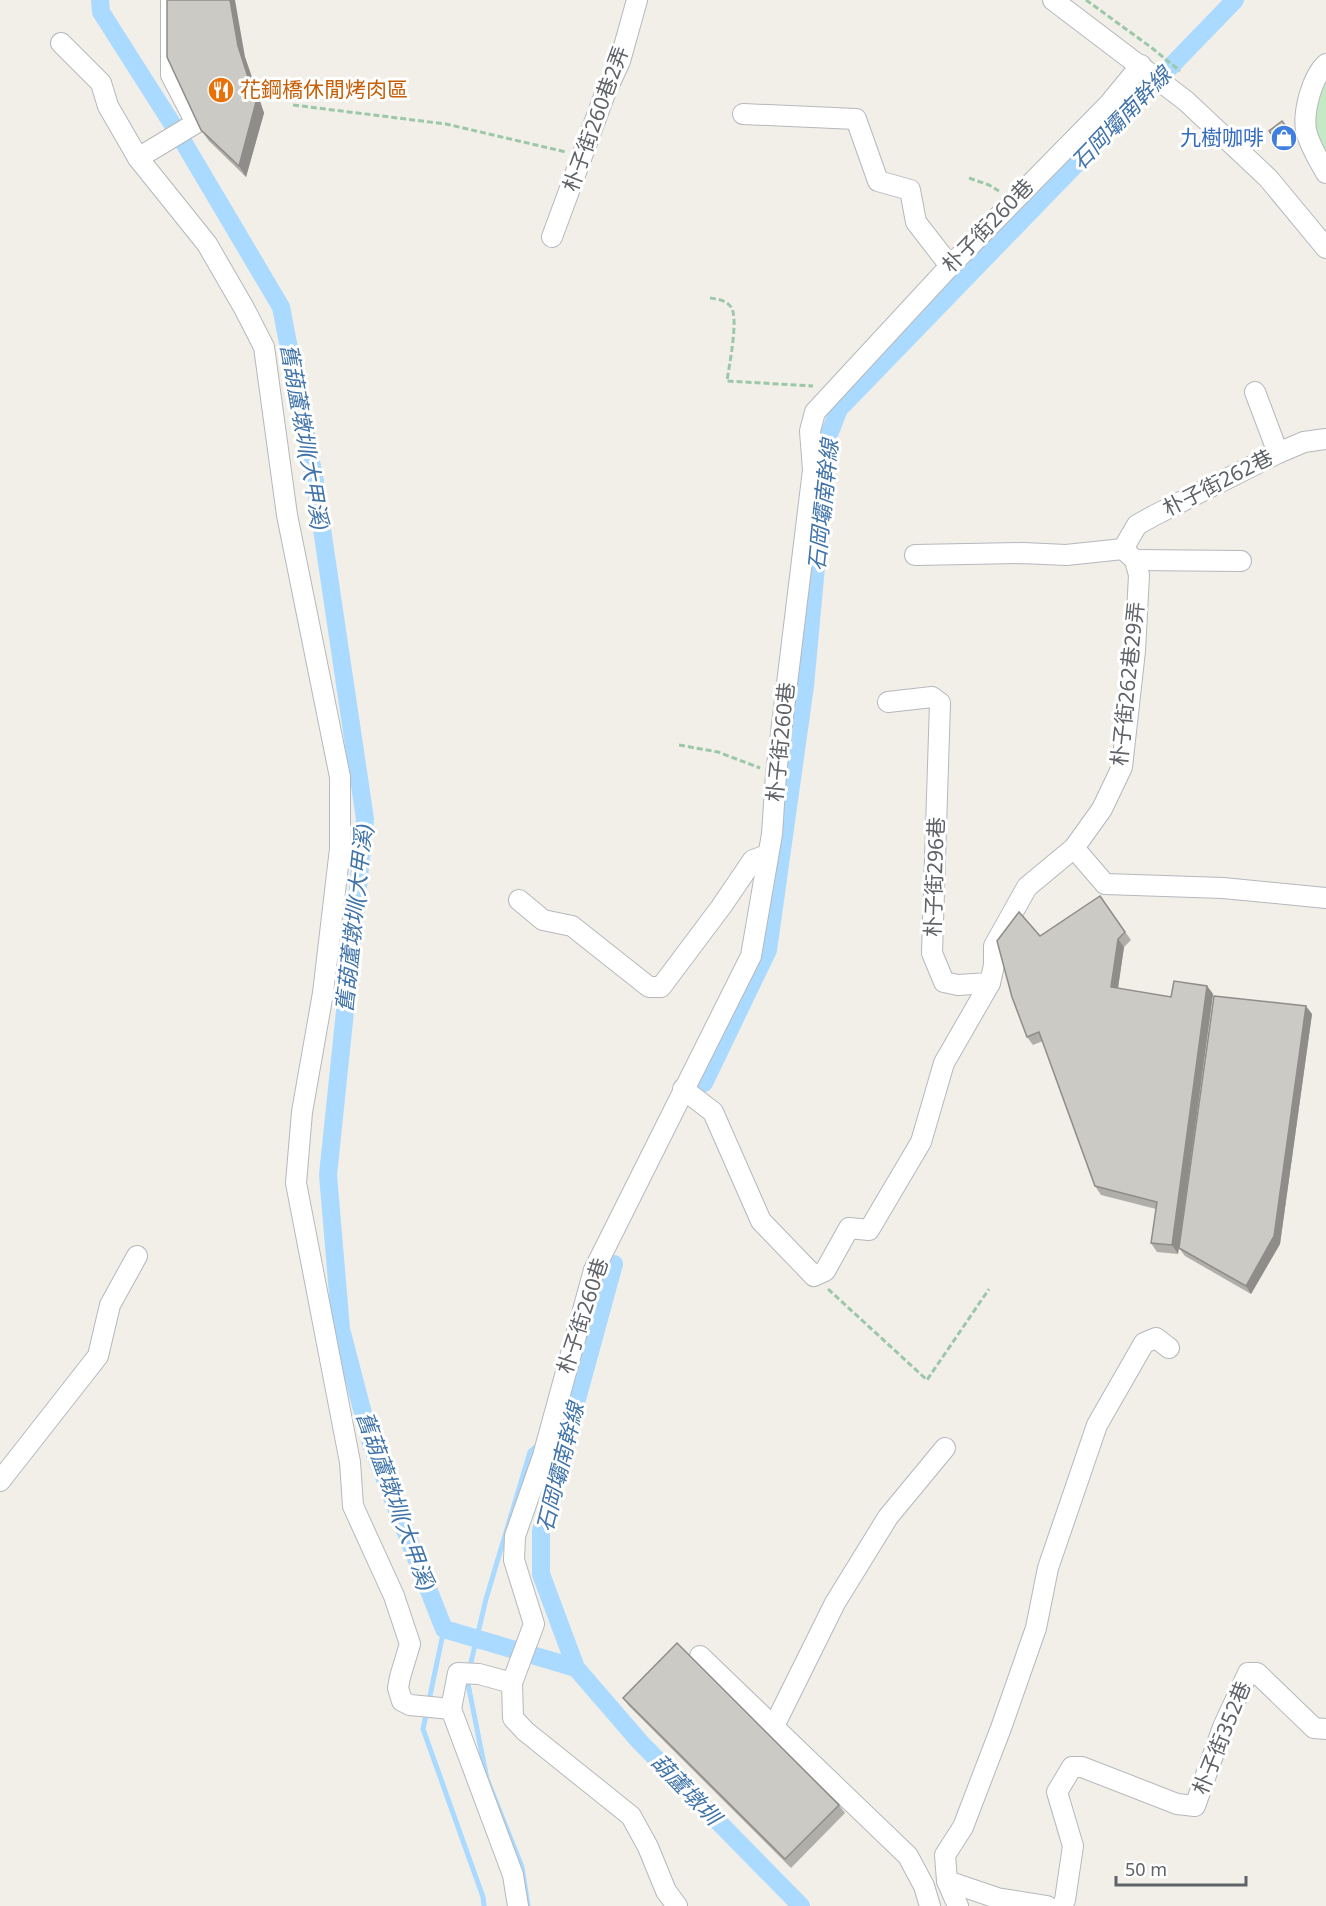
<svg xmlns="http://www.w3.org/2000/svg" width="1326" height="1906" viewBox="0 0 1326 1906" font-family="'Noto Sans','Noto Sans TC',sans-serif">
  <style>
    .green { fill: #c5e8c5 }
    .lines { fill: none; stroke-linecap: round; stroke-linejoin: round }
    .stream { stroke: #aadaff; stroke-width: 5 }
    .canal { stroke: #aadaff; stroke-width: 18 }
    .minor-casing { stroke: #b5b8bc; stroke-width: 22 }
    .path { stroke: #9cc7a9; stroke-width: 3; stroke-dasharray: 6 3; stroke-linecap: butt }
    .minor { stroke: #fff; stroke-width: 20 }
    .wall { fill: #afaea9 }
    .shaded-wall { fill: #8f8d8a }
    .building { fill: #cccac5; stroke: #8f8d8a; stroke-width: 1.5 }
    .labels { text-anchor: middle; stroke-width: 6; stroke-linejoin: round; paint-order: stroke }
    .food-label { font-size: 21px; fill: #c56008; stroke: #fff; text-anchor: start }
    .street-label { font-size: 21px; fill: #5f6368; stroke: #fff }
    .shop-label { font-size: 21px; fill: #366cbe; stroke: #fff; text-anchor: end }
    .water-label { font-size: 22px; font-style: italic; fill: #4174aa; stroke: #fff }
  </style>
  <rect width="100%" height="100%" fill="#f1efe8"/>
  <!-- green -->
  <path class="green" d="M1326 74V164C1311 126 1310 112 1326 74Z"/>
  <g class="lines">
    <!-- stream -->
    <g class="stream">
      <polyline points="444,1629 423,1729 483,1897 484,1906"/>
      <polyline points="528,1906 522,1867 487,1779 467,1679 486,1599 530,1452 538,1445"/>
    </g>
    <!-- canal -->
    <g class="canal">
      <polyline points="100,0 101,12 178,133 281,307 315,482 365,819 328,1175 341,1329 371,1444 444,1629 576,1668"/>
      <polyline points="704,1083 768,950 805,686 828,437 839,409 1235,0"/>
      <polyline points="614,1264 541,1531 541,1574 576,1668 640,1742 801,1906"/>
    </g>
    <defs>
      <g id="minor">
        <polyline points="1053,0 1186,101 1268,178 1326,248"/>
        <polyline points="61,43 101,83 108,106 138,158 207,244 244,308 264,347 287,515 340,777 340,849 323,993 302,1112 296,1183 350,1462 353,1506 394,1596 410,1644 400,1677 398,1688 402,1701 410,1705 451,1709"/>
        <path d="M1326 64C1312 77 1303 111 1306 130 1309 145 1319 160 1326 173"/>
        <polyline points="743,114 856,119 878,181 910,190 916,222 950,266"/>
        <polyline points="138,158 196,123 171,75 171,0"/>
        <polyline points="552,237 606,91 620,61 637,0"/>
        <polyline points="1255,392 1278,453"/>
        <polyline points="1123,549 1137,525 1155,515 1278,453 1304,442 1326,439"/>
        <polyline points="915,555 1023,553 1066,555 1123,549"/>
        <polyline points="1135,560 1241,561"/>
        <polyline points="888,702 932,697 940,703 932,953 944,982 958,985 990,983 994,965 994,946 1027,887 1074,848 1105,884 1223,888 1326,898"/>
        <polyline points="1074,848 1102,809 1122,767 1135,651 1139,575 1135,560 1123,549"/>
        <polyline points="519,900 543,920 572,926 649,987 661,987 721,907 753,860 767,855"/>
        <polyline points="683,1089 713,1112 761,1221 814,1276 825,1271 849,1228 869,1230 921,1142 944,1063 990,983"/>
        <polyline points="0,1481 98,1356 110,1305 137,1256"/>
        <polyline points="700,1656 908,1856 924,1886 930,1906"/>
        <polyline points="512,1683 479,1674 458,1673 451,1709 513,1875 518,1906"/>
        <polyline points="773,1728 835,1603 888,1517 945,1448"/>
        <polyline points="947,1881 997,1898 1047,1906"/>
        <polyline points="677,1906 666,1891 648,1847 631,1816 525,1731 513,1718 512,1683 534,1624 514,1560 515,1536 543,1456 594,1270 751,956 772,834 776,774 813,470 810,431 815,412 950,266 1109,104 1141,65"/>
        <polyline points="958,1906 947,1881 945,1855 963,1827 1001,1728 1036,1628 1048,1568 1097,1425 1144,1343 1156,1338 1169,1348"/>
        <polyline points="1062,1906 1065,1900 1073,1846 1057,1792 1072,1767 1082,1767 1177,1804 1195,1806 1223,1727 1248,1673 1257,1673 1314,1728 1326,1729"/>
      </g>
    </defs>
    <!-- minor casing -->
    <use href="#minor" class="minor-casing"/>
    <!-- path -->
    <g class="path">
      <polyline points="1086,0 1152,48 1180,71"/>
      <polyline points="293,105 446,124 566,152"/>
      <polyline points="969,178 989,185 999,191"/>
      <path d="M710 298C717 299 726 300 731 307 739 318 729 366 727 381L813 386"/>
      <polyline points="679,745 718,752 760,768"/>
      <polyline points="828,1289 927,1380 989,1289"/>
    </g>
    <!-- minor -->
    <use href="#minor" class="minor"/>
  </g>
  <!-- wall -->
  <g class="wall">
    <polygon points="245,57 264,113 246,177 209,141 201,130"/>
    <polygon points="1282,121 1294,137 1281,147 1269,131"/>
    <polygon points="1100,896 1131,940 1124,947 1118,988 1171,997 1207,986 1213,994 1178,1254 1157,1252 1151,1243 1156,1209 1101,1195 1095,1186 1043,1041 1033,1045 1027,1037 1040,936"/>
    <polygon points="1312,1014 1280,1244 1251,1294 1185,1256 1179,1248"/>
    <polygon points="623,1698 839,1805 845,1813 791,1868 629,1706"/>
  </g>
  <!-- shaded-wall -->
  <g class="shaded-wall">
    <polygon points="230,0 235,0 245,57 264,113 246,177 239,166 238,46"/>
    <polygon points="1118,939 1124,947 1117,995 1111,987"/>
    <polygon points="1207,986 1213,994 1178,1254 1172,1245"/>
    <polygon points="1306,1006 1312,1014 1280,1244 1251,1294 1246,1286"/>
  </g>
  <!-- building -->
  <g class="building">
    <polygon points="167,0 230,0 238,46 256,102 239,166 201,130 167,57"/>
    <polygon points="1282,121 1292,134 1279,144 1269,131"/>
    <polygon points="1100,896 1125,932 1118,939 1111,987 1171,997 1174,981 1207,986 1172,1245 1151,1243 1157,1202 1095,1186 1039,1032 1027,1037 1012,997 997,941 1019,912 1040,936"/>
    <polygon points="1214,996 1306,1006 1274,1236 1246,1286 1179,1248"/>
    <polygon points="677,1643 839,1805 785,1859 623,1698"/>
  </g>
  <!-- icons -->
  <defs>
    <symbol id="restaurant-disc" viewBox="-11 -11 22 22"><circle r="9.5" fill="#e8710a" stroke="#fff"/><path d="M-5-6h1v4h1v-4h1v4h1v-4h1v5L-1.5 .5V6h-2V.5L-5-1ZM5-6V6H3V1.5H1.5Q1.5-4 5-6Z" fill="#fff"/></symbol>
    <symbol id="shop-disc" viewBox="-11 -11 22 22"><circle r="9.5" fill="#3f7fe0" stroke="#fff"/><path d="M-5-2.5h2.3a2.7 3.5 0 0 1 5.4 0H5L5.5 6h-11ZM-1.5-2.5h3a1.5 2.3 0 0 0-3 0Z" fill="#fff"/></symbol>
  </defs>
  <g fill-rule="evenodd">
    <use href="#restaurant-disc" x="206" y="75" width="30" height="30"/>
    <use href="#shop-disc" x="1269" y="123" width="30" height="30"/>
  </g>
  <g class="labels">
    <!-- food labels -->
    <g class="food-label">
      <text x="240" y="97">花鋼橋休閒烤肉區</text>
    </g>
    <!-- street labels -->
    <g class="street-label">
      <text transform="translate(596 119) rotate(-70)" y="7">朴子街260巷2弄</text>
      <text transform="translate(988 226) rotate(-46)" y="7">朴子街260巷</text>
      <text transform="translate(1218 483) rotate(-27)" y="7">朴子街262巷</text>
      <text transform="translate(1128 684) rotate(-84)" y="7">朴子街262巷29弄</text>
      <text transform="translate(781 742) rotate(-84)" y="7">朴子街260巷</text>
      <text transform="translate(935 877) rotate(-88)" y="7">朴子街296巷</text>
      <text transform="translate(583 1316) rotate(-72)" y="7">朴子街260巷</text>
      <text transform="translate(1222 1738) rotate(-68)" y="7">朴子街352巷</text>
    </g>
    <!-- shop labels -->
    <g class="shop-label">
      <text x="1264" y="145">九樹咖啡</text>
    </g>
    <!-- water labels -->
    <g class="water-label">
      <text transform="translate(1121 118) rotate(-46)" y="8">石岡壩南幹線</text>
      <text transform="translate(305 437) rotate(80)" y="8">舊葫蘆墩圳(大甲溪)</text>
      <text transform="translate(823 505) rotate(-84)" y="8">石岡壩南幹線</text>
      <text transform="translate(354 918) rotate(-84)" y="8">舊葫蘆墩圳(大甲溪)</text>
      <text transform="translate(560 1467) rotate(-76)" y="8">石岡壩南幹線</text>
      <text transform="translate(396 1501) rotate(70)" y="8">舊葫蘆墩圳(大甲溪)</text>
      <text transform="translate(686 1789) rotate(46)" y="8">葫蘆墩圳</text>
    </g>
  </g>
  <!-- scale -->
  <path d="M1116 1876v9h130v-9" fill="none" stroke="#5f6368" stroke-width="3"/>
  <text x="1125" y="1876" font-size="18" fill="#5f6368" stroke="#ffffff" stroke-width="4.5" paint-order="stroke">50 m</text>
</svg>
